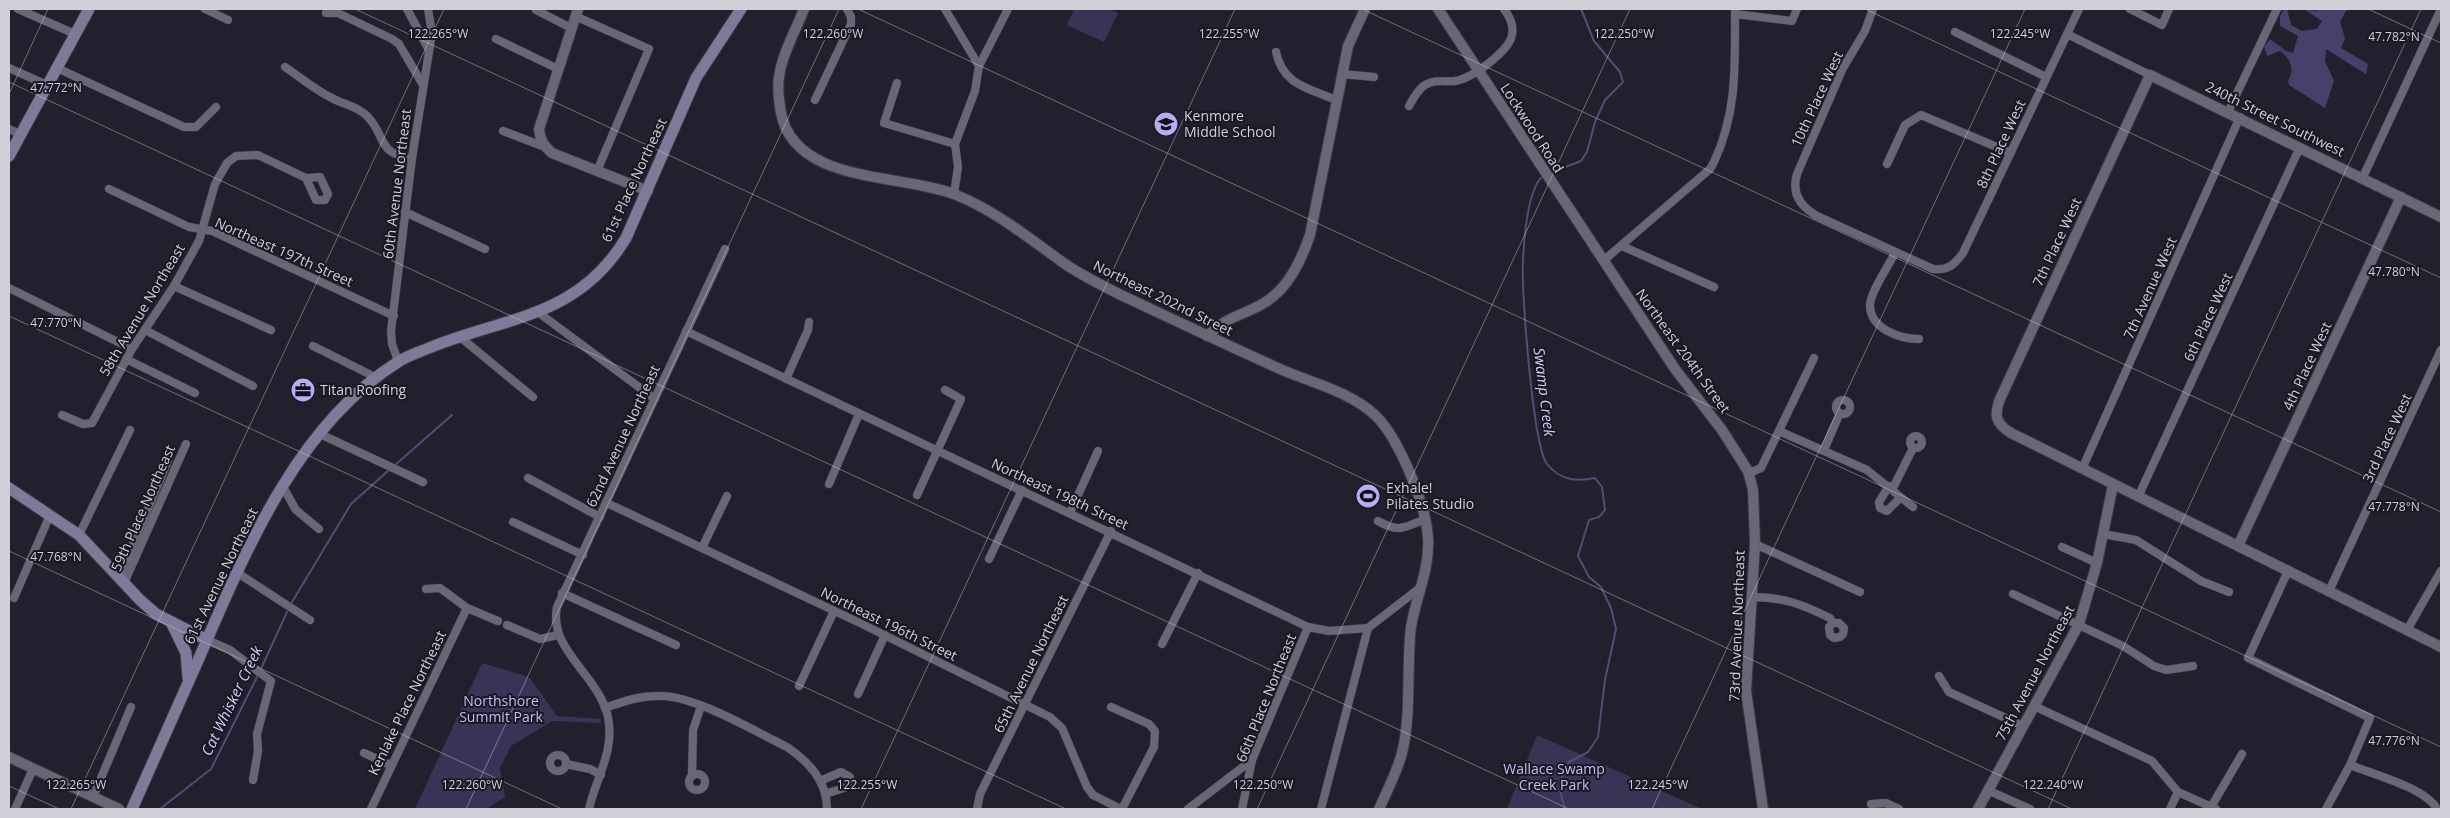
<svg xmlns="http://www.w3.org/2000/svg" width="2450" height="818" viewBox="0 0 2450 818" font-family="'Open Sans',sans-serif">
  <style>
    .green { fill: #3a3356 }
    .forest { fill: #48406b }
    .lines { fill: none; stroke-linecap: round; stroke-linejoin: round }
    .stream { stroke: #544b78; stroke-width: 2 }
    .minor-casing { stroke: #3b3a43; stroke-width: 9 }
    .tertiary-casing { stroke: #3b3a43; stroke-width: 12 }
    .secondary-casing { stroke: #3b3a43; stroke-width: 13 }
    .minor { stroke: #696775; stroke-width: 8 }
    .tertiary { stroke: #696775; stroke-width: 10 }
    .secondary { stroke: #7f799a; stroke-width: 11 }
    .ticks { fill: none; stroke: #d1d0d8; stroke-width: 1; stroke-opacity: 0.45 }
    .labels { text-anchor: middle; stroke-width: 4; stroke-linejoin: round; paint-order: stroke }
    .street-label { font-size: 14px; fill: #d1d0d8; stroke: #191722 }
    .poi-label { font-size: 14px; fill: #d1d0d8; stroke: #191722; text-anchor: start }
    .park-label { font-size: 14px; fill: #c6bcf7; stroke: #191722 }
    .water-label { font-size: 15px; font-style: italic; fill: #d4cefa; stroke: #191722 }
    .ticks-label { font-size: 12px; text-anchor: middle; fill: #d1d0d8; stroke: #191722; stroke-width: 4; stroke-linejoin: round; paint-order: stroke }
  </style>
  <rect width="100%" height="100%" fill="#22202c"/>
  <!-- green -->
  <g class="green">
    <polygon points="1074,9 1108,9 1118,13 1104,42 1067,25"/>
    <polygon points="482,663 529,677 557,716 601,719 601,723 552,721 511,746 500,768 505,797 486,809 415,809"/>
    <polygon points="1537,735 1702,809 1507,809"/>
  </g>
  <!-- forest -->
  <path class="forest" d="M2284 9H2287L2291 25 2302 31 2317 29 2322 21 2304 9 2316 11 2319 9H2347L2340 22 2345 38 2341 48 2368 64 2366 74 2326 49 2325 61 2334 81 2325 108 2289 85 2288 80C2296 69 2289 57 2280 51L2267 56 2264 47 2270 39 2286 51 2293 53 2298 36 2280 26V16Z"/>
  <g class="lines">
    <!-- stream -->
    <g class="stream">
      <polyline points="1550,173 1581,161 1587,152 1595,122 1605,100 1623,82 1620,72 1594,41 1581,9"/>
      <path d="M1544 175C1527 187 1524 241 1523 261 1521 290 1533 446 1547 464 1560 480 1576 482 1595 478L1602 487 1605 510 1599 517 1589 520 1578 556 1589 577 1601 587 1611 608 1616 629 1605 680 1598 737 1588 752 1569 762 1563 771 1560 791 1565 809"/>
      <polyline points="394,466 452,415"/>
      <polyline points="292,602 351,504 390,469"/>
      <polyline points="260,671 287,612"/>
      <polyline points="160,809 211,769 258,675"/>
    </g>
    <defs>
      <g id="minor">
        <polyline points="18,9 75,34"/>
        <polyline points="205,9 228,20"/>
        <polyline points="407,9 429,50"/>
        <polyline points="945,9 979,66"/>
        <path d="M1873 9 1865 31 1843 68 1797 174C1791 194 1801 207 1817 216L1933 269C1948 271 1955 264 1963 253L2079 9"/>
        <polyline points="2130,9 2162,25 2169,9"/>
        <polyline points="536,10 571,28"/>
        <polyline points="1735,11 1735,14 1792,21 1797,9"/>
        <polyline points="326,13 338,13 392,39 399,44 423,85"/>
        <polyline points="575,16 649,49 597,171"/>
        <polyline points="1955,32 2046,77"/>
        <polyline points="2067,34 2150,75"/>
        <polyline points="496,39 558,69"/>
        <path d="M1276 52C1283 85 1308 88 1336 100"/>
        <path d="M285 67C300 77 314 89 330 97 343 105 356 105 367 116 387 136 376 154 412 158"/>
        <polyline points="9,68 47,85"/>
        <polyline points="57,68 184,127 196,127 216,107"/>
        <polyline points="1342,74 1374,77"/>
        <polyline points="897,83 884,123 955,144"/>
        <polyline points="815,100 851,24 851,17 847,9"/>
        <path d="M1409 106C1413 99 1418 89 1425 85 1435 79 1444 82 1455 81 1467 79 1480 70 1489 63 1509 47 1522 33 1504 9"/>
        <polyline points="2228,112 2277,9"/>
        <polyline points="9,129 20,134"/>
        <polyline points="503,131 545,147"/>
        <polyline points="1887,164 1905,125 1921,115 2011,153"/>
        <polyline points="2363,177 2441,9"/>
        <polyline points="109,189 189,227 212,231 394,316"/>
        <polyline points="954,194 958,167 955,144 975,91 979,66 1008,9"/>
        <polyline points="405,212 485,249"/>
        <polyline points="1622,246 1714,287"/>
        <path d="M1895 253C1889 265 1870 293 1870 305 1870 329 1900 339 1919 339"/>
        <path d="M1603 261 1710 169 1714 162C1737 113 1735 66 1735 14"/>
        <polyline points="174,286 271,330"/>
        <polyline points="9,288 132,349"/>
        <polyline points="539,313 655,399"/>
        <polyline points="145,330 253,386"/>
        <polyline points="686,331 1308,627 1329,631 1368,628 1421,587"/>
        <polyline points="460,337 533,397"/>
        <polyline points="313,346 377,378"/>
        <polyline points="126,359 195,393"/>
        <polyline points="398,361 392,344 391,331 412,158 432,33 428,9"/>
        <polyline points="786,379 808,330 809,322"/>
        <circle cx="1843" cy="407" r="7"/>
        <polyline points="62,415 83,424 92,423 132,349 174,286 199,241 215,184 227,163 236,156 258,155 306,178 316,200 325,200 328,194 320,177 306,178"/>
        <polyline points="1779,431 1867,470 1913,507"/>
        <polyline points="320,434 423,482"/>
        <circle cx="1916" cy="442" r="6"/>
        <polyline points="1824,450 1840,413"/>
        <polyline points="2082,469 2240,117"/>
        <polyline points="1749,473 1761,468 1814,358"/>
        <polyline points="528,478 600,517"/>
        <polyline points="829,484 859,414"/>
        <polyline points="1889,486 1879,502 1880,508 1887,511 1900,498"/>
        <polyline points="283,487 296,510 319,529"/>
        <polyline points="1892,490 1913,448"/>
        <polyline points="917,495 961,399 945,390"/>
        <polyline points="2138,497 2300,147"/>
        <polyline points="607,503 860,623 1050,717 1062,728 1087,787 1093,795 1121,809"/>
        <polyline points="1070,513 1098,451"/>
        <path d="M1378 521C1399 533 1404 528 1425 519"/>
        <polyline points="513,522 583,555"/>
        <polyline points="2103,534 2136,540 2201,581 2229,592"/>
        <polyline points="79,535 130,430"/>
        <polyline points="1755,544 1860,592"/>
        <polyline points="2062,547 2097,563"/>
        <polyline points="702,548 727,496"/>
        <polyline points="989,559 1022,490"/>
        <polyline points="2288,571 2248,658 2370,718 2350,765 2326,809"/>
        <polyline points="236,572 310,620"/>
        <polyline points="119,577 168,461"/>
        <polyline points="124,583 186,444"/>
        <polyline points="426,589 440,588 467,608 498,621"/>
        <polyline points="2329,591 2441,350"/>
        <polyline points="562,593 676,645"/>
        <polyline points="2013,594 2123,646 2154,666 2166,670 2193,666"/>
        <path d="M1751 597C1784 597 1801 604 1830 618L1833 623 1829 627 1830 635 1834 638 1840 637 1843 634 1844 628 1839 623H1833"/>
        <polyline points="14,598 50,515"/>
        <polyline points="507,625 540,639 558,635"/>
        <polyline points="2407,630 2441,571"/>
        <polyline points="207,640 230,650 271,681 257,734 258,751 253,780"/>
        <polyline points="1162,644 1198,573"/>
        <polyline points="1939,676 1949,692 2023,726"/>
        <polyline points="799,686 834,611"/>
        <polyline points="858,694 885,635"/>
        <polyline points="2034,706 2152,761 2178,792 2216,809"/>
        <polyline points="1111,707 1149,724 1155,731 1154,747 1122,809"/>
        <path d="M605 708C624 701 642 695 662 696 698 697 754 731 787 747 809 762 827 781 827 809"/>
        <polyline points="364,753 390,765"/>
        <circle cx="558" cy="763" r="8"/>
        <polyline points="566,764 590,769 601,775"/>
        <path d="M2350 765C2372 774 2426 788 2437 809"/>
        <circle cx="697" cy="782" r="8"/>
        <polyline points="692,776 693,730 701,706"/>
        <polyline points="820,781 841,772 850,777 850,782 844,788 825,794"/>
        <polyline points="1987,790 2030,809"/>
        <polyline points="93,797 131,707"/>
        <polyline points="1871,804 1886,803 1899,809"/>
        <polyline points="2211,807 2242,754"/>
        <polyline points="15,809 33,769"/>
        <polyline points="371,809 467,608"/>
        <path d="M589 809C596 777 615 752 608 717 599 675 548 650 557 607L725 249"/>
        <polyline points="977,809 980,794 1111,531"/>
        <polyline points="1188,809 1252,760"/>
        <polyline points="1242,809 1252,760 1308,627"/>
        <polyline points="1321,809 1368,628"/>
        <polyline points="2170,809 2178,792"/>
      </g>
      <g id="tertiary">
        <path d="M578 9 539 129C540 140 544 146 552 153L648 191"/>
        <path d="M804 9C796 30 782 54 779 77 777 88 779 101 781 113 795 185 903 173 956 195 997 211 1032 241 1068 266 1085 277 1103 286 1121 295 1174 320 1227 345 1280 369 1312 383 1352 392 1377 417 1400 441 1426 505 1428 538 1430 569 1416 597 1411 627 1406 668 1412 712 1402 753 1397 772 1387 791 1379 809"/>
        <polyline points="1438,9 1675,369 1722,430 1748,471 1753,490 1755,544 1746,691 1763,809"/>
        <path d="M2441 217 2150 75 2000 399C1994 415 1995 423 2011 433L2441 647"/>
        <path d="M1207 336C1227 316 1242 316 1264 303 1288 289 1301 261 1310 235L1348 46 1365 9"/>
        <polyline points="2238,546 2401,197"/>
        <polyline points="9,757 119,809"/>
        <polyline points="1978,809 2079,624 2097,563 2113,485"/>
      </g>
      <g id="secondary">
        <polyline points="9,156 89,9"/>
        <polyline points="9,488 79,535 140,600 156,614 207,640"/>
        <polyline points="172,624 186,653 188,678"/>
        <path d="M132 809C155 758 177 707 200 656 245 552 297 425 398 362 408 355 422 351 434 346 511 316 579 316 626 238L696 78 741 9"/>
      </g>
    </defs>
    <!-- minor casing -->
    <use href="#minor" class="minor-casing"/>
    <!-- tertiary casing -->
    <use href="#tertiary" class="tertiary-casing"/>
    <!-- secondary casing -->
    <use href="#secondary" class="secondary-casing"/>
    <!-- minor -->
    <use href="#minor" class="minor"/>
    <!-- tertiary -->
    <use href="#tertiary" class="tertiary"/>
    <!-- secondary -->
    <use href="#secondary" class="secondary"/>
  </g>
  <!-- ticks -->
  <path class="ticks" d="M355 9 2072 809M858 9 2441 747M1362 9 2441 512M1865 9 2441 278M2368 9 2441 43M9 82 1569 809M9 94 48 9M9 316 1066 809M9 551 562 809M9 786 59 809M71 809 444 9M466 809 839 9M861 809 1235 9M1257 809 1630 9M1652 809 2025 9M2048 809 2421 9"/>
  <!-- icons -->
  <defs>
    <symbol id="school-disc" viewBox="-11 -11 22 22"><circle r="9.5" fill="#b9abf7" stroke="#191722"/><path d="M0-5L7-2L0 1L-7-2ZM-4 1L0 2.5L4 1V4Q0 6-4 4Z" fill="#111"/></symbol>
    <symbol id="office-disc" viewBox="-11 -11 22 22"><circle r="9.5" fill="#b9abf7" stroke="#191722"/><path d="M-6-3h4V-5.5h4V-3h4V5H-6ZM-1-4.5V-3h2v-1.5ZM-6 0V1H6V0Z" fill="#111"/></symbol>
    <symbol id="stadium-disc" viewBox="-11 -11 22 22"><circle r="9.5" fill="#b9abf7" stroke="#191722"/><path d="M0-5a6.5 5 0 1 0 0 10a6.5 5 0 1 0 0-10ZM-3.5-1.8h7v3.6h-7Z" fill="#111"/></symbol>
  </defs>
  <g fill-rule="evenodd">
    <use href="#school-disc" x="1152" y="110" width="28" height="28"/>
    <use href="#office-disc" x="289" y="376" width="28" height="28"/>
    <use href="#stadium-disc" x="1354" y="482" width="28" height="28"/>
  </g>
  <g class="labels">
    <!-- street labels -->
    <g class="street-label">
      <text transform="translate(1817 99) rotate(-65)" y="5">10th Place West</text>
      <text transform="translate(2275 119) rotate(26)" y="5">240th Street Southwest</text>
      <text transform="translate(1532 128) rotate(57)" y="5">Lockwood Road</text>
      <text transform="translate(2001 144) rotate(-65)" y="5">8th Place West</text>
      <text transform="translate(634 180) rotate(-65)" y="5">61st Place Northeast</text>
      <text transform="translate(397 184) rotate(-83)" y="5">60th Avenue Northeast</text>
      <text transform="translate(2057 242) rotate(-65)" y="5">7th Place West</text>
      <text transform="translate(284 252) rotate(24)" y="5">Northeast 197th Street</text>
      <text transform="translate(2150 288) rotate(-66)" y="5">7th Avenue West</text>
      <text transform="translate(1163 298) rotate(26)" y="5">Northeast 202nd Street</text>
      <text transform="translate(142 310) rotate(-59)" y="5">58th Avenue Northeast</text>
      <text transform="translate(2208 317) rotate(-65)" y="5">6th Place West</text>
      <text transform="translate(1683 351) rotate(54)" y="5">Northeast 204th Street</text>
      <text transform="translate(2307 366) rotate(-65)" y="5">4th Place West</text>
      <text transform="translate(623 436) rotate(-65)" y="5">62nd Avenue Northeast</text>
      <text transform="translate(2387 438) rotate(-65)" y="5">3rd Place West</text>
      <text transform="translate(1060 494) rotate(25)" y="5">Northeast 198th Street</text>
      <text transform="translate(143 508) rotate(-66)" y="5">59th Place Northeast</text>
      <text transform="translate(221 576) rotate(-64)" y="5">61st Avenue Northeast</text>
      <text transform="translate(889 624) rotate(26)" y="5">Northeast 196th Street</text>
      <text transform="translate(1737 626) rotate(-88)" y="5">73rd Avenue Northeast</text>
      <text transform="translate(1031 664) rotate(-64)" y="5">65th Avenue Northeast</text>
      <text transform="translate(2035 673) rotate(-62)" y="5">75th Avenue Northeast</text>
      <text transform="translate(1266 698) rotate(-68)" y="5">66th Place Northeast</text>
      <text transform="translate(407 703) rotate(-64)" y="5">Kenlake Place Northeast</text>
    </g>
    <!-- poi labels -->
    <g class="poi-label">
      <text x="1184" y="121">Kenmore<tspan x="1184" dy="16">Middle School</tspan></text>
      <text x="320" y="395">Titan Roofing</text>
      <text x="1386" y="493">Exhale!<tspan x="1386" dy="16">Pilates Studio</tspan></text>
    </g>
    <!-- park labels -->
    <g class="park-label">
      <text x="501" y="706">Northshore<tspan x="501" dy="16">Summit Park</tspan></text>
      <text x="1554" y="774">Wallace Swamp<tspan x="1554" dy="16">Creek Park</tspan></text>
    </g>
    <!-- water labels -->
    <g class="water-label">
      <text transform="translate(1544 392) rotate(83)" y="5">Swamp Creek</text>
      <text transform="translate(232 701) rotate(-64)" y="5">Cat Whisker Creek</text>
    </g>
  </g>
  <g class="ticks-label">
    <text x="438" y="38">122.265°W</text>
    <text x="833" y="38">122.260°W</text>
    <text x="1229" y="38">122.255°W</text>
    <text x="1624" y="38">122.250°W</text>
    <text x="2020" y="38">122.245°W</text>
    <text x="2394" y="41">47.782°N</text>
    <text x="56" y="92">47.772°N</text>
    <text x="2394" y="276">47.780°N</text>
    <text x="56" y="327">47.770°N</text>
    <text x="2394" y="511">47.778°N</text>
    <text x="56" y="561">47.768°N</text>
    <text x="2394" y="745">47.776°N</text>
    <text x="76" y="789">122.265°W</text>
    <text x="472" y="789">122.260°W</text>
    <text x="867" y="789">122.255°W</text>
    <text x="1263" y="789">122.250°W</text>
    <text x="1658" y="789">122.245°W</text>
    <text x="2053" y="789">122.240°W</text>
  </g>
  <!-- border -->
  <rect width="2450" height="818" fill="none" stroke="#d1d0d8" stroke-width="20"/>
</svg>
